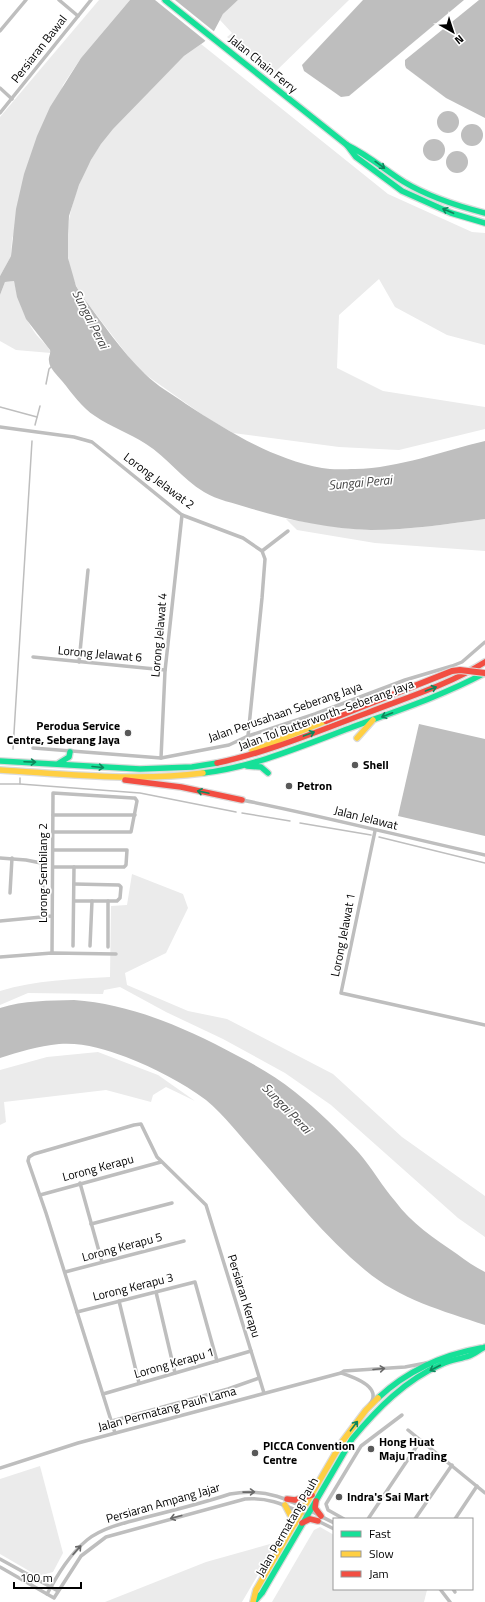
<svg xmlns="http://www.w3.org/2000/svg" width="485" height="1602" viewBox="0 0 485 1602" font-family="'Titillium Web',sans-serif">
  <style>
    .green { fill: #ebebeb }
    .water { fill: #bebebe }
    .pier { fill: #fff }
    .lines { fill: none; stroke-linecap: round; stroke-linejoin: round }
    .stream { stroke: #bebebe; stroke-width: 1.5 }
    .fast-casing { stroke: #dbdbdb; stroke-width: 8 }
    .slow-casing { stroke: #dbdbdb; stroke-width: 8 }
    .jam-casing { stroke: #dbdbdb; stroke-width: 8 }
    .street { stroke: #bebebe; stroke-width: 3.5 }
    .fast { stroke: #16e098; stroke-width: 5.5 }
    .slow { stroke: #ffcf43; stroke-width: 5.5 }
    .jam { stroke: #f24e42; stroke-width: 5.5 }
    .jam-bridge-casing { stroke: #dbdbdb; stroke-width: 8; stroke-linecap: butt }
    .jam-bridge { stroke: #f24e42; stroke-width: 6 }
    .oneway { stroke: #0d865b }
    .oneway2 { stroke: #686868 }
    .poi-dot { fill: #595959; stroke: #fff; stroke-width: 1.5 }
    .labels { text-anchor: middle; stroke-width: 3.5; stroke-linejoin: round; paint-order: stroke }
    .street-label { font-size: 12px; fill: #000; stroke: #fff }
    .poi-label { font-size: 12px; font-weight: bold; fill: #000; stroke: #fff; text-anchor: start }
    .water-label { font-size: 13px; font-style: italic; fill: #434343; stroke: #fff }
  </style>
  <rect width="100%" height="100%" fill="#fff"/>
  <!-- green -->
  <g class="green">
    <polygon points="99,0 130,0 81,58 63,85 12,239 11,256 0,276 0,117"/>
    <path d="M238 0H349L273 74 227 37 232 33 220 20C223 12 231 6 238 0Z"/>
    <path d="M201 44 388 194 472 232 485 233V345L447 335 395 307 379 279 339 315 337 368 383 391 485 407V429L399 450 339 447 233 433 207 418 146 375 135 365 82 296C52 249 72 187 101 144 121 115 150 91 174 66L184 56Z"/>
    <path d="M14 281C18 300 24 317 35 333 40 340 48 345 51 353L16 350 0 341V295L5 282Z"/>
    <path d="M286 519C314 523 343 529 371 530 410 530 447 524 485 519V551L375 543 297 530Z"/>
    <path d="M132 874 183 894 188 908 166 953 125 973 127 985 188 1011 227 1019 333 1074 402 1137 485 1196V1237L458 1218 331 1105 285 1073 223 1039 166 1012 120 987 104 990 103 994 28 993 0 1005V991C36 980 73 979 110 977L111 906 127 905Z"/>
    <polygon points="98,1052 158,1075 195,1101 166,1087 153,1095 151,1102 106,1090 4,1102 6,1122 0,1125 0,1070 47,1057"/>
    <polygon points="40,1466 63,1553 53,1572 38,1576 0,1554 0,1479"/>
    <polygon points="320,1527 334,1535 334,1589 425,1589 427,1590 424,1602 272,1602 314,1530"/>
    <polygon points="277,1542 242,1602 105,1602 206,1562"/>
  </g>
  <!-- water -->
  <g class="water">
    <path d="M130 0H238L223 14 213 33 204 42 184 56 113 129 101 144 91 160 79 185 69 216 68 234V258L76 286 82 296C102 322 121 351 145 374 157 386 172 394 186 404 228 431 272 459 322 468 332 470 345 469 355 469 400 468 442 451 485 441V519C447 524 409 530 371 530 330 529 288 520 249 508 234 503 217 500 204 492 182 479 167 457 146 444 129 433 111 427 95 416 82 408 72 393 62 381 58 376 49 368 49 361 48 357 51 354 50 350L26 319 17 297 14 281 5 282 0 295V276L11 256 16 209 24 174 37 136 50 107 81 58Z"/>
    <polygon points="363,0 464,0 349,96 341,97 304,71 302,65"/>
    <polygon points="479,0 485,0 485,118 446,98 406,68 405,65 405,60"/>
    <circle cx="448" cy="122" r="11"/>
    <circle cx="472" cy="135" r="11"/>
    <circle cx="434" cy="150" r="11"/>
    <circle cx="457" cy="162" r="11"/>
    <polygon points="419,724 485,739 485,836 398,816"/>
    <path d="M74 1000C131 1004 186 1028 236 1055 257 1066 277 1077 295 1092 318 1110 339 1131 359 1153 372 1168 382 1186 395 1201 411 1223 435 1239 457 1254 466 1261 475 1267 485 1272V1325C443 1311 399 1299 365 1270 325 1237 292 1195 257 1155 241 1137 225 1116 206 1100 182 1082 154 1068 126 1057 105 1049 81 1042 59 1044 38 1046 19 1052 0 1058V1008C24 1000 49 1001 74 1000Z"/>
  </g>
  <!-- pier -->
  <polygon class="pier" points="155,0 175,0 216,33 207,42"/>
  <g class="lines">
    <!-- stream -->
    <g class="stream">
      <polyline points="46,384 49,369 52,366"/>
      <polyline points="0,407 37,417"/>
      <polyline points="35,425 40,406"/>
      <polyline points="13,749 32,441"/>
      <polyline points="0,784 20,784 140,793 236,812"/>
      <polyline points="20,784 20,778"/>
      <polyline points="242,813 290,821"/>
      <polyline points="300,823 371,835"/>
      <polyline points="379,837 485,863"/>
    </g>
    <defs>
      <g id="fast">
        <path d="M165 0 347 145C368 155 385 170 404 182 429 197 457 206 485 213"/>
        <polyline points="347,145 356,157 402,191 451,213 485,223"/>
        <polyline points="0,761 140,769 192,767 217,763"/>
        <polyline points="59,763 69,757 70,752"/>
        <polyline points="247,766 261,767 268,773"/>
        <path d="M203 773C254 767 302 746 350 728 396 711 442 696 485 673"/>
        <path d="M378 1398C407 1371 442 1355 481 1348"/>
        <path d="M254 1602 262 1593 352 1439C377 1409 405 1380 442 1364 450 1360 460 1359 469 1356 474 1354 479 1350 485 1347"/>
      </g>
      <g id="slow">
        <polyline points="357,738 373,720"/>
        <polyline points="252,751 326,721"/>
        <path d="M0 770C67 774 136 782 203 773"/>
        <polyline points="285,1505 295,1524"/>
        <polyline points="253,1602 256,1590 342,1442 366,1410 378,1398"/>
      </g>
      <g id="jam">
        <path d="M217 763C269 752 318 731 367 713 408 697 448 685 485 662"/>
        <polyline points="125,780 181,787 242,800"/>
        <polyline points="287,1499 295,1500 312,1495"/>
        <polyline points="316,1501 315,1508 321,1516"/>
        <polyline points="302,1523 310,1519 318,1521"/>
      </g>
    </defs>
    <!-- fast casing -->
    <use href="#fast" class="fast-casing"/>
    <!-- slow casing -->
    <use href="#slow" class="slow-casing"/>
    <!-- jam casing -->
    <use href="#jam" class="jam-casing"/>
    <!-- street -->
    <g class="street">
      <polyline points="59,0 78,16"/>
      <polyline points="0,31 26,0"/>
      <polyline points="0,88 12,99"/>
      <polyline points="0,113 91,0"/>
      <polyline points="0,427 74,437 92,442 182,515 243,538 262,551 265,559 262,598 248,736"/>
      <polyline points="262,551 288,531"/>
      <polyline points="33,657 165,670"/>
      <polyline points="79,662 88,570"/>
      <polyline points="33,748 161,758 229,745 248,736 315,714 405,680 452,666 462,662 485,642"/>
      <polyline points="161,758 165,671 182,515"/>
      <path d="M242 800C323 816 404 837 485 855"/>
      <polyline points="53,815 135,815"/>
      <polyline points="375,831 341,993 485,1025"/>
      <polyline points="0,858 26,860 41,863 43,890"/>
      <polyline points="53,867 124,867 126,865 127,850 53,850"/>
      <polyline points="10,893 12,858"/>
      <polyline points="74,901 117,901 120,898 121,887 119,885 74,884"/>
      <polyline points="0,921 52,916"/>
      <polyline points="73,946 74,867"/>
      <polyline points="90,946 92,901"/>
      <polyline points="108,947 108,901"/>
      <polyline points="52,953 53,793 133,798 135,798 137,801 131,832 53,832"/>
      <polyline points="0,957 52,953 116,954"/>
      <polyline points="80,1183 102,1262"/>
      <polyline points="40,1195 161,1162"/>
      <polyline points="91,1224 172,1203"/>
      <polyline points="65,1272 184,1241"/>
      <polyline points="156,1292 175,1373"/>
      <polyline points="119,1301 139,1383"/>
      <polyline points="77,1312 195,1282 217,1361"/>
      <path d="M341 1373C350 1376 375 1384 373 1397 373 1400 370 1404 369 1406"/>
      <polyline points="103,1394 251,1351"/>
      <polyline points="112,1421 228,1389 259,1378"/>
      <polyline points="408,1430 485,1493"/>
      <polyline points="115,1433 46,1213 28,1161 29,1157 34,1154 134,1125 141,1124 157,1157 206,1205 264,1393"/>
      <polyline points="0,1468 78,1443 341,1373 344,1371 405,1367 426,1363"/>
      <polyline points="344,1519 328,1510 326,1504 361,1446 402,1415"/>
      <polyline points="368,1519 421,1440"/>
      <polyline points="415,1519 452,1465"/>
      <polyline points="455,1519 477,1486"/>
      <polyline points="316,1520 334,1529"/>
      <polyline points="0,1559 58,1591"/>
      <path d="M0 1567 54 1598 81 1556 106 1537 245 1499C271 1497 286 1506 309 1516"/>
      <polyline points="440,1589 450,1602"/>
      <polyline points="453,1589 455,1592"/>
      <path d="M47 1594C58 1574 70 1554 87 1540 103 1527 128 1522 147 1517 175 1510 203 1503 230 1494 272 1486 298 1505 334 1523"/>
    </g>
    <!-- fast -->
    <use href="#fast" class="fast"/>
    <!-- slow -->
    <use href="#slow" class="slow"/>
    <!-- jam -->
    <use href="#jam" class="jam"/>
    <defs>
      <polyline id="jam-bridge" points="326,721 452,671 460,670 485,673"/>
    </defs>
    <!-- jam-bridge casing -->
    <use href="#jam-bridge" class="jam-bridge-casing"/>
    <!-- jam-bridge -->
    <use href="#jam-bridge" class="jam-bridge"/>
  </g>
  <!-- one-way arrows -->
  <defs><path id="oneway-shaft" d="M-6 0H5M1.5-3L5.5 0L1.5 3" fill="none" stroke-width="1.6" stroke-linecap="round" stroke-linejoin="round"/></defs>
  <g class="oneway">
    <use href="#oneway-shaft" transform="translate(380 165) rotate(36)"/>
    <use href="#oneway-shaft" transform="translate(448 211) rotate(-157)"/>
    <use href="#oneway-shaft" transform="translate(431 689) rotate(-20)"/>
    <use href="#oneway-shaft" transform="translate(387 715) rotate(159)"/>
    <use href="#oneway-shaft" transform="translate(309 734) rotate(-20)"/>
    <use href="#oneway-shaft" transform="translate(30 762) rotate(2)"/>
    <use href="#oneway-shaft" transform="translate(98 767) rotate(5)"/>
    <use href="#oneway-shaft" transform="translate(203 792) rotate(-168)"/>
    <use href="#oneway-shaft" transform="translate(435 1368) rotate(153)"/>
    <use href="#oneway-shaft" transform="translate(354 1426) rotate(-53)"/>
  </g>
  <g class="oneway2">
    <use href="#oneway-shaft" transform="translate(379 1369) rotate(-5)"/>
    <use href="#oneway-shaft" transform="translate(249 1492) rotate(-1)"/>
    <use href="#oneway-shaft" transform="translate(176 1517) rotate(165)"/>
    <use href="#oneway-shaft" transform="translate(77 1550) rotate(-48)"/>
  </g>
  <!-- markers -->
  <g class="poi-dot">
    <circle cx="128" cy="733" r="4"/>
    <circle cx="355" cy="765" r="4"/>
    <circle cx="289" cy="786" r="4"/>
    <circle cx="371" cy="1449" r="4"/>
    <circle cx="255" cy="1453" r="4"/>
    <circle cx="339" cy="1497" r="4"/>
  </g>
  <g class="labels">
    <!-- street labels -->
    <g class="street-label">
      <text transform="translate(39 49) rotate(-52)" y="4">Persiaran Bawal</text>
      <text transform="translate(263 64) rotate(39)" y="4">Jalan Chain Ferry</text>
      <text transform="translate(159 481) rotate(37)" y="4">Lorong Jelawat 2</text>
      <text transform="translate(159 635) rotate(-85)" y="4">Lorong Jelawat 4</text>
      <text transform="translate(100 654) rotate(5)" y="4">Lorong Jelawat 6</text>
      <text transform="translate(285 712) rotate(-19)" y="4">Jalan Perusahaan Seberang Jaya</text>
      <text transform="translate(326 715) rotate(-20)" y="4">Jalan Tol Butterworth–Seberang Jaya</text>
      <text transform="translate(366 818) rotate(14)" y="4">Jalan Jelawat</text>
      <text transform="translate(43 873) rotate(-90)" y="4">Lorong Sembilang 2</text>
      <text transform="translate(343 935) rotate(-79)" y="4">Lorong Jelawat 1</text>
      <text transform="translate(98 1168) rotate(-15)" y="4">Lorong Kerapu</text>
      <text transform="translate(122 1247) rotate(-15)" y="4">Lorong Kerapu 5</text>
      <text transform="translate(133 1287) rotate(-14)" y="4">Lorong Kerapu 3</text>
      <text transform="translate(244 1296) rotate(73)" y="4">Persiaran Kerapu</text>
      <text transform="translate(174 1363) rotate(-16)" y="4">Lorong Kerapu 1</text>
      <text transform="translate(167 1409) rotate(-15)" y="4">Jalan Permatang Pauh Lama</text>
      <text transform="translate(163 1503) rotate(-16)" y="4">Persiaran Ampang Jajar</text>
      <text transform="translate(287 1527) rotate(-60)" y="4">Jalan Permatang Pauh</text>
    </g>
    <!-- poi labels -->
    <g class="poi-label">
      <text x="120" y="730" text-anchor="end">Perodua Service<tspan x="120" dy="14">Centre, Seberang Jaya</tspan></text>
      <text x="363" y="769">Shell</text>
      <text x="297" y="790">Petron</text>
      <text x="379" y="1446">Hong Huat<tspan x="379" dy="14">Maju Trading</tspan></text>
      <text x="263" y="1450">PICCA Convention<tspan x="263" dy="14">Centre</tspan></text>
      <text x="347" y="1501">Indra's Sai Mart</text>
    </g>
    <!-- water labels -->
    <g class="water-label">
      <text transform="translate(91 319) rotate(63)" y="5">Sungai Perai</text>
      <text transform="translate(360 482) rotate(-5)" y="5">Sungai Perai</text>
      <text transform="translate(287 1108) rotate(46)" y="5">Sungai Perai</text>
    </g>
  </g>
  <!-- legend -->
  <rect x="333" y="1518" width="140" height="72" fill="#ffffff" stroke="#999999"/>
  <rect x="341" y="1531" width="20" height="6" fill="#16e098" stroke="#999999"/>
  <text x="369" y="1538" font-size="12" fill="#000000">Fast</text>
  <rect x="341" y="1551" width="20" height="6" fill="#ffcf43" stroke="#999999"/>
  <text x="369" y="1558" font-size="12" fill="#000000">Slow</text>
  <rect x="341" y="1571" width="20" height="6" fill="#f24e42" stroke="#999999"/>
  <text x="369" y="1578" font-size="12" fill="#000000">Jam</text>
  <!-- north arrow -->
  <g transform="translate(453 32) rotate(141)" stroke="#ffffff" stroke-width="3" paint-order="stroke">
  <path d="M0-3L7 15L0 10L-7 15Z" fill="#000000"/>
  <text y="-6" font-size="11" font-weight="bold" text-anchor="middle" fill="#000000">N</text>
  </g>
  <!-- scale -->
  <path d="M14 1582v6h67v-6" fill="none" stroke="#000000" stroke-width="2"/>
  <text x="20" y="1582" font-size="12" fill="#000000" stroke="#ffffff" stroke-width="3" paint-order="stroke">100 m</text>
</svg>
